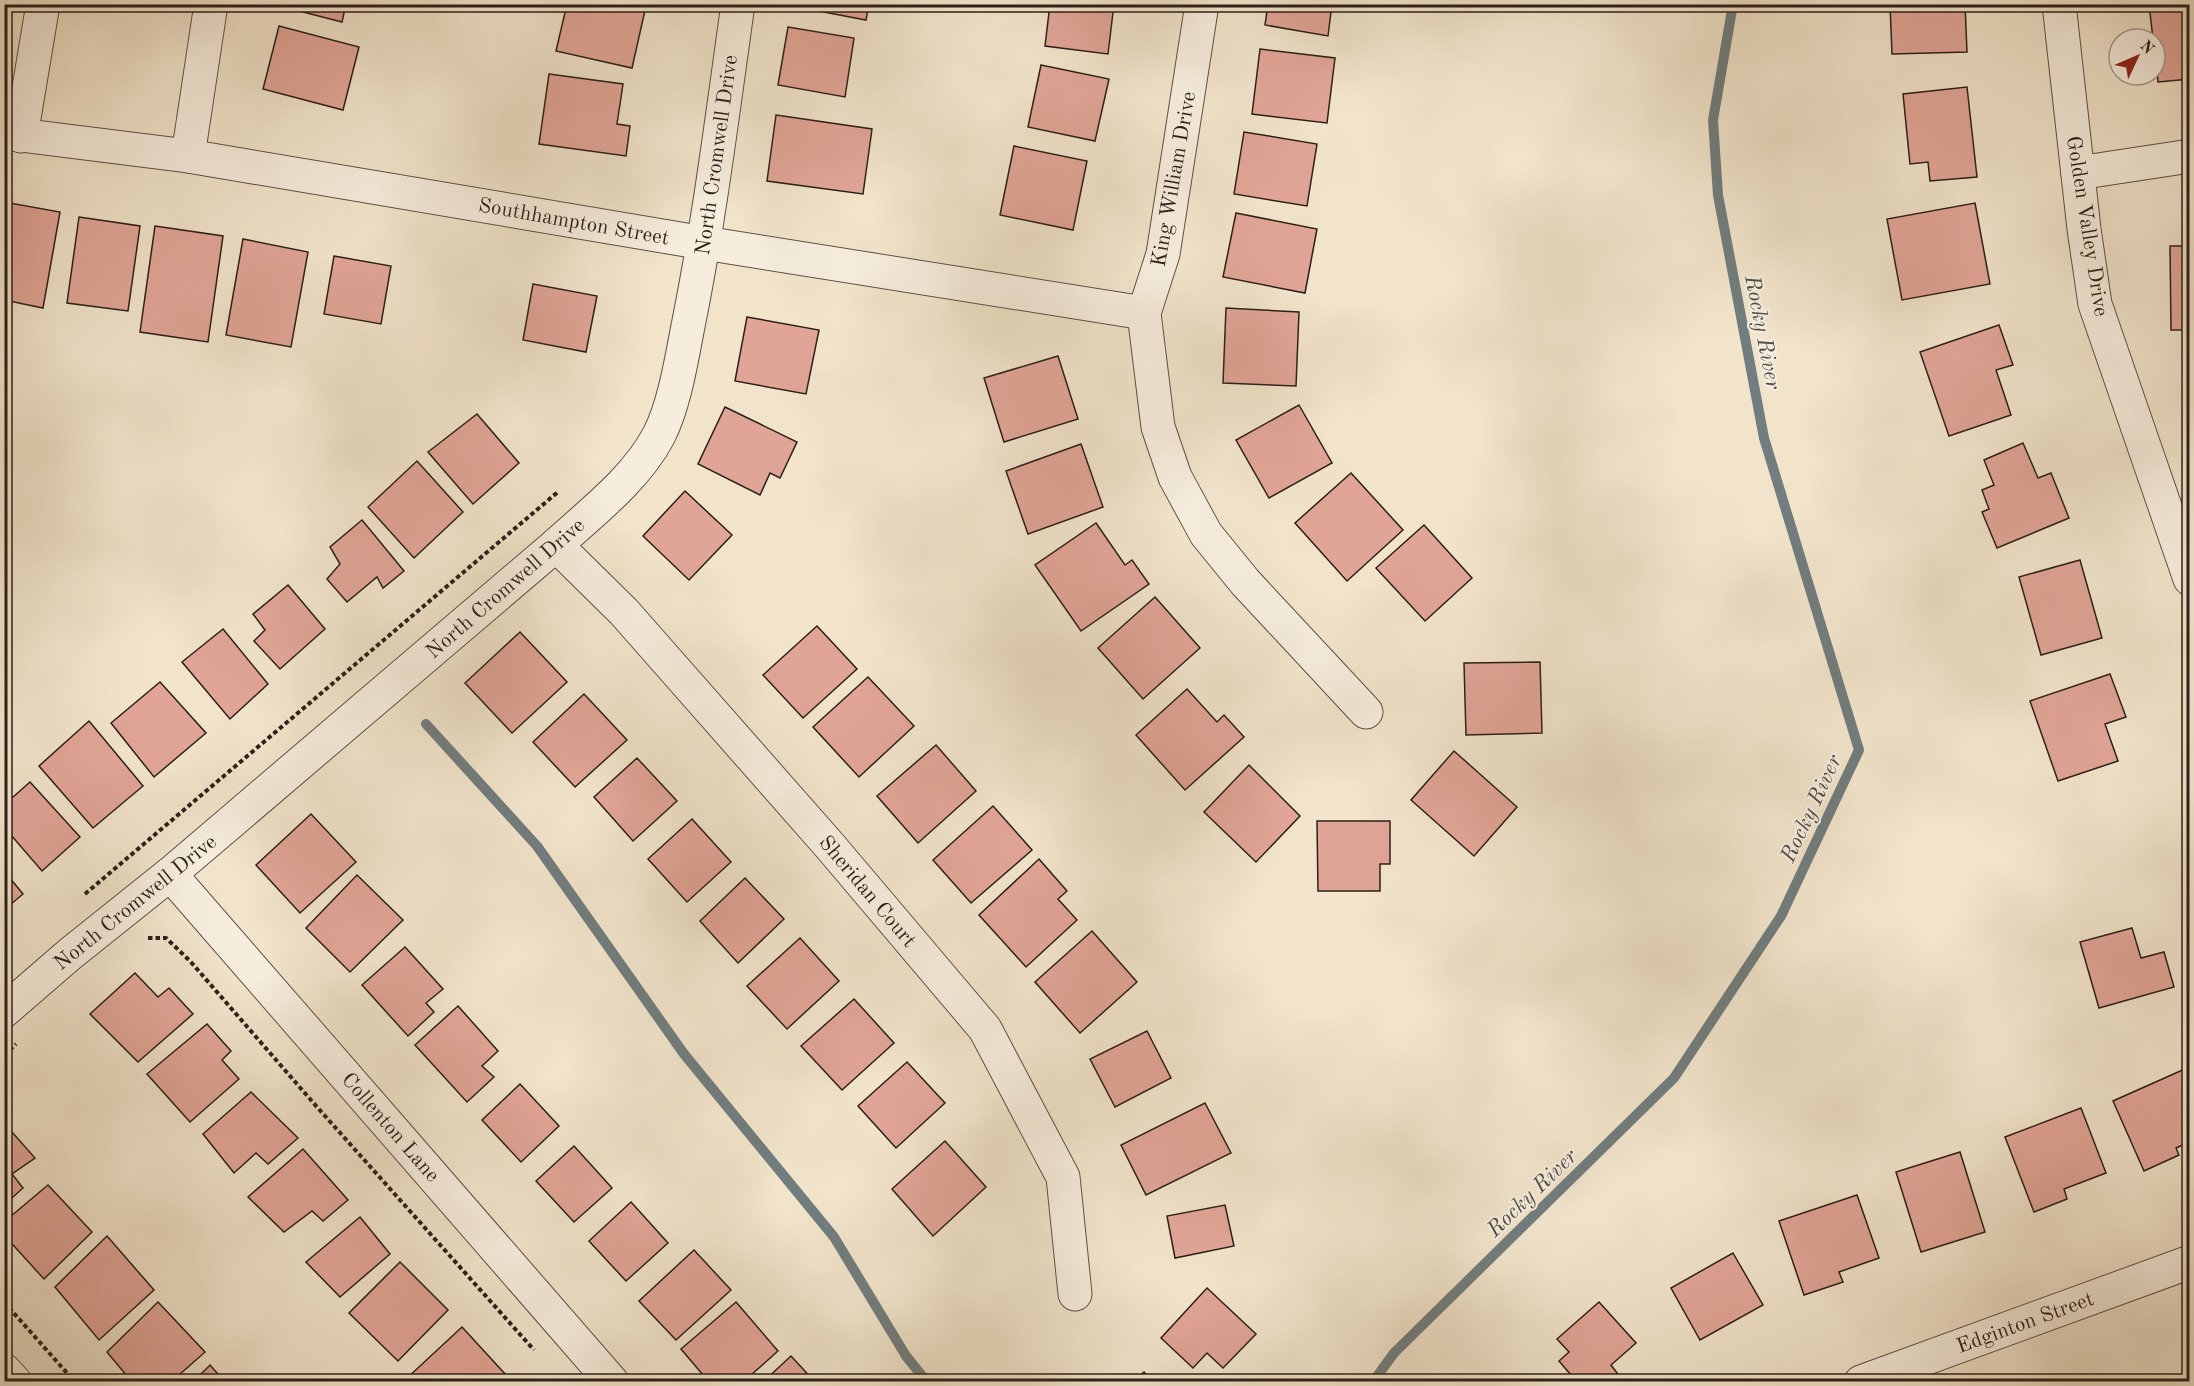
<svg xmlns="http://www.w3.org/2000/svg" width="2194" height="1386" viewBox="0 0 2194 1386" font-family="'Old Standard TT',serif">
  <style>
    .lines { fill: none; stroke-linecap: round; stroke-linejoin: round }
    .stream { stroke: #717d7e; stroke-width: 10 }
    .building { fill: #e1a597; stroke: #2c1f19; stroke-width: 1.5 }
    .minor-casing { stroke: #5d5046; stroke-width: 35 }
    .path { stroke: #2c1f19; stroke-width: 4; stroke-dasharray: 4.5 3; stroke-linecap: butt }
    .minor { stroke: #f6eddd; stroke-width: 33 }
    .labels { text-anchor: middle; stroke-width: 4.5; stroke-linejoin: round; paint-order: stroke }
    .street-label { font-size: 21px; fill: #2c1f19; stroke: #f6eddd }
    .water-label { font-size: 22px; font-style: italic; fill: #4e4e4b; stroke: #f6eddd }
  </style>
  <rect width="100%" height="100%" fill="#f1e4cb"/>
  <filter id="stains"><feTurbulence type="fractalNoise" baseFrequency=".00333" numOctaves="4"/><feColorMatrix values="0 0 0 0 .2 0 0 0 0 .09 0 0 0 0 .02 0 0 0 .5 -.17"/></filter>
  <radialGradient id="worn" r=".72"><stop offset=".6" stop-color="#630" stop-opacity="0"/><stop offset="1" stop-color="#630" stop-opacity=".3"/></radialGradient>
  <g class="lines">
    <!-- stream -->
    <g class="stream">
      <polyline points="426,724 537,846 684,1054 834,1237 906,1356 927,1382"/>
      <polyline points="1373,1382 1394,1353 1674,1078 1781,916 1859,750 1764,438 1718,195 1713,120 1733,4"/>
    </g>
  </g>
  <!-- building -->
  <g class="building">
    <polygon points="272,4 346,4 342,22"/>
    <polygon points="567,4 639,4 646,6 632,68 556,51"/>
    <polygon points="797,4 869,4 866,20 797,7"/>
    <polygon points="1050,4 1114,4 1108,54 1045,46"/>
    <polygon points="1268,4 1332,4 1328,36 1265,25"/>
    <polygon points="1890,4 1965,4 1967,52 1892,54"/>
    <polygon points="2149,4 2190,4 2190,79 2158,82 2155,39 2153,39"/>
    <polygon points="279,26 359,47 343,110 263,89"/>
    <polygon points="788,27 854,38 845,97 778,85"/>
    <polygon points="1260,49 1335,58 1327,123 1252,114"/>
    <polygon points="1041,65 1109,79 1095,141 1028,127"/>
    <polygon points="549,74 623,84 617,124 630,126 626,156 539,144"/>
    <polygon points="1967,87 1977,177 1930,181 1928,162 1910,164 1903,94"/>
    <polygon points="776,115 872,129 863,194 767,181"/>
    <polygon points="1244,132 1317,144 1307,206 1234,194"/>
    <polygon points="1014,146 1087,161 1073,230 1000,215"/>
    <polygon points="4,202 60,212 43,308 4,300"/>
    <polygon points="1975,203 1990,284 1902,300 1887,219"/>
    <polygon points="1236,213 1317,229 1305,293 1223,277"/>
    <polygon points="79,217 140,226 128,311 67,303"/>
    <polygon points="155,226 223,236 208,342 140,332"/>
    <polygon points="243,239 308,252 291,347 226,335"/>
    <polygon points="2170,246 2190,246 2190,330 2171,330"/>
    <polygon points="334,256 391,266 381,324 324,314"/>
    <polygon points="533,284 597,296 586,352 523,340"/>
    <polygon points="1226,308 1299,312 1296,386 1223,383"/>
    <polygon points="747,317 819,330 806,394 735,381"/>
    <polygon points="1999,325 2013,365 1996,370 2011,415 1949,436 1920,352"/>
    <polygon points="1058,356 1078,419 1004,442 984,378"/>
    <polygon points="1299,405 1332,463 1269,498 1236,440"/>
    <polygon points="725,407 797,442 780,478 770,473 760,495 698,464"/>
    <polygon points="477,414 519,463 473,504 428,452"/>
    <polygon points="2023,443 2038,478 2051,473 2069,518 1997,548 1982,512 1989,509 1982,490 1994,485 1984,460"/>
    <polygon points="1081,444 1103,507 1028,534 1006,471"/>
    <polygon points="417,461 463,512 414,558 368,507"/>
    <polygon points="1351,473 1403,530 1347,581 1295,523"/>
    <polygon points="685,491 732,535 689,580 643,536"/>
    <polygon points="362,520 404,571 383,588 377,577 347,602 327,579 340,564 330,547"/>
    <polygon points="1096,523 1125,565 1132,560 1149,584 1081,631 1035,565"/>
    <polygon points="1424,525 1472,578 1425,621 1376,568"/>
    <polygon points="2080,560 2102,638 2041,655 2019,577"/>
    <polygon points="288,585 325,629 280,669 254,641 265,630 253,614"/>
    <polygon points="1155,597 1200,648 1143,699 1098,648"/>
    <polygon points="817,626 857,669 803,718 763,675"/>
    <polygon points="223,629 268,684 230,719 182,662"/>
    <polygon points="520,632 567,682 512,733 465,683"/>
    <polygon points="1540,662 1542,733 1466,735 1464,663"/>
    <polygon points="2110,674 2126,717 2105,724 2118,761 2058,781 2030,701"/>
    <polygon points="868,677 914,726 859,777 813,727"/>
    <polygon points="160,682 206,733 154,777 111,723"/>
    <polygon points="1187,689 1217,722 1224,715 1244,737 1185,790 1136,735"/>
    <polygon points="584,694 627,740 575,787 533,742"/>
    <polygon points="89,721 143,786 93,828 39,766"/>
    <polygon points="936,745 976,791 918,843 877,796"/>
    <polygon points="1454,751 1517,807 1474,856 1411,800"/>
    <polygon points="637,758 677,801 633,841 594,797"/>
    <polygon points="1249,765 1300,816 1256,862 1204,812"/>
    <polygon points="30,782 80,837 42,871 4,827 4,805"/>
    <polygon points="993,806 1032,850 971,903 933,860"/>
    <polygon points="311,814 356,862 300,913 256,865"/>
    <polygon points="692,819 731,862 687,902 648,859"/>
    <polygon points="1317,821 1390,821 1390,864 1380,864 1380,891 1318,891"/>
    <polygon points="1039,859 1067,891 1058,899 1077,920 1026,967 979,915"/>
    <polygon points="4,871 23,894 4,910"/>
    <polygon points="357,875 403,920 350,972 306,928"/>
    <polygon points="745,878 784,919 738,963 700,921"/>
    <polygon points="2132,928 2141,958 2164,952 2174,987 2099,1008 2080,942"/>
    <polygon points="1092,931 1137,982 1080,1033 1035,982"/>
    <polygon points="800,938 839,981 787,1029 747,986"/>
    <polygon points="405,947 443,989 426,1003 434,1012 408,1036 362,985"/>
    <polygon points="135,973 158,997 169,988 193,1014 138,1062 90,1014"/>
    <polygon points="854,999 894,1043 842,1090 801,1046"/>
    <polygon points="458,1006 498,1051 482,1066 494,1077 467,1102 415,1045"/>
    <polygon points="207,1024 231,1051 222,1060 239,1079 190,1122 147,1074"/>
    <polygon points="1147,1031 1171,1078 1115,1107 1090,1059"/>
    <polygon points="907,1062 945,1103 896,1148 858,1106"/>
    <polygon points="2187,1068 2190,1073 2190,1142 2176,1148 2179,1155 2144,1171 2113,1101"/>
    <polygon points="520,1084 559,1126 521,1162 482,1120"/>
    <polygon points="251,1092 298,1138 268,1164 256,1153 234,1173 203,1134"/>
    <polygon points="1205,1103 1231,1153 1146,1195 1121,1145"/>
    <polygon points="2081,1108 2106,1173 2064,1189 2067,1199 2034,1212 2005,1137"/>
    <polygon points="4,1123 35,1158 12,1174 23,1188 4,1205"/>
    <polygon points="945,1141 986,1187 933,1236 892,1189"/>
    <polygon points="574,1146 612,1188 574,1222 536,1181"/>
    <polygon points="303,1149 348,1200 323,1221 312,1211 284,1232 248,1197"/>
    <polygon points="1960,1152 1985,1232 1921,1252 1896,1172"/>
    <polygon points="48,1185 92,1232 44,1279 4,1235 4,1222"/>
    <polygon points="1857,1195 1879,1258 1839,1272 1843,1282 1804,1295 1779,1221"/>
    <polygon points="631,1202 668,1243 626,1281 589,1241"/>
    <polygon points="1225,1205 1234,1246 1175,1258 1167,1216"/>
    <polygon points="360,1217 390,1254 340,1297 306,1262"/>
    <polygon points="107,1236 154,1290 99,1340 55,1287"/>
    <polygon points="694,1250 731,1290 676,1340 639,1301"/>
    <polygon points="1733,1253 1763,1305 1700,1340 1671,1288"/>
    <polygon points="400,1262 448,1310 398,1361 349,1313"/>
    <polygon points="1207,1288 1256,1334 1223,1368 1207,1353 1193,1368 1161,1338"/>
    <polygon points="158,1302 205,1352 171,1382 132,1382 107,1352"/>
    <polygon points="736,1302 778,1351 743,1382 709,1382 681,1349"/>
    <polygon points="1599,1302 1636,1343 1611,1365 1624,1382 1577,1382 1559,1361 1569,1352 1557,1339"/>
    <polygon points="462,1327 506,1375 498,1382 408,1382 406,1379"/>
    <polygon points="791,1356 815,1382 763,1382"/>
    <polygon points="210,1365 225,1382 193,1382"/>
    <polygon points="1144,1372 1152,1382 1132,1382"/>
  </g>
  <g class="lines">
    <defs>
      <g id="minor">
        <polyline points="1202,4 1163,254 1144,313 1158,427 1175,477 1206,534 1245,582 1366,712"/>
        <polyline points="2059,4 2084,229 2095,304 2190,579"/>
        <polyline points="4,133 188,156 704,243 1144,313"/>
        <polyline points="21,136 43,4"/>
        <polyline points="188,156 211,4"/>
        <polyline points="2078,173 2190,156"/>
        <polyline points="556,545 624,612 830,846 985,1029 1063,1177 1075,1294"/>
        <polyline points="170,874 612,1382"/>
        <path d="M4 1011 70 954 170 874 556 545C592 512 636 479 659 435 675 404 682 356 689 321 710 216 723 110 738 4"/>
        <polyline points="4,1370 15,1382"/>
        <polyline points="1861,1382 2190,1262"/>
      </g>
    </defs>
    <!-- minor casing -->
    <use href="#minor" class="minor-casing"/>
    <!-- path -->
    <g class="path">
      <polyline points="85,894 559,491"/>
      <polyline points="148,938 166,938 190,961 317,1107 534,1350"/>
      <polyline points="4,1055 16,1044"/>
      <polyline points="4,1302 75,1382"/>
    </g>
    <!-- minor -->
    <use href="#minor" class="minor"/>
  </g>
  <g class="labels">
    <!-- street labels -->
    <g class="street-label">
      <text transform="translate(716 155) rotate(-82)" y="7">North Cromwell Drive</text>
      <text transform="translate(1173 179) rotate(-80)" y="7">King William Drive</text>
      <text transform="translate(574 221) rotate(10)" y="7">Southhampton Street</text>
      <text transform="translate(2088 226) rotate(81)" y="7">Golden Valley Drive</text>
      <text transform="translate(505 588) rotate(-41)" y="7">North Cromwell Drive</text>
      <text transform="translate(868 891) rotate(50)" y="7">Sheridan Court</text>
      <text transform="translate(135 902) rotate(-39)" y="7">North Cromwell Drive</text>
      <text transform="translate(391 1127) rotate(49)" y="7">Collenton Lane</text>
      <text transform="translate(2025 1322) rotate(-20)" y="7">Edginton Street</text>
    </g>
    <!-- water labels -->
    <g class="water-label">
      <text transform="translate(1764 332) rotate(79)" y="8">Rocky River</text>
      <text transform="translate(1810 808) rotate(-65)" y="8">Rocky River</text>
      <text transform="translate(1531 1192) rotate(-44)" y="8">Rocky River</text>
    </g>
  </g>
  <!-- margin -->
  <rect width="2194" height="1386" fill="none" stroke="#f1e4cb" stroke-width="24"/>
  <rect x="6" y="6" width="2182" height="1374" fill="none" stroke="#2c1f19" stroke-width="3"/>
  <rect x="12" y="12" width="2170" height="1362" fill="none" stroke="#2c1f19" stroke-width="1.5"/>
  <!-- north arrow -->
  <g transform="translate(2137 57) rotate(46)"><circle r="28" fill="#f6eddd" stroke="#a59b8f" stroke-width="1.5"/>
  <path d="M0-4.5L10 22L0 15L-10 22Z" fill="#8f2418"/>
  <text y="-9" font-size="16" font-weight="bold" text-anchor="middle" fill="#2c1f19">N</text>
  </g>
  <rect width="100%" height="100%" filter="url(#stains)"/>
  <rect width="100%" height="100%" fill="url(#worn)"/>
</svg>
